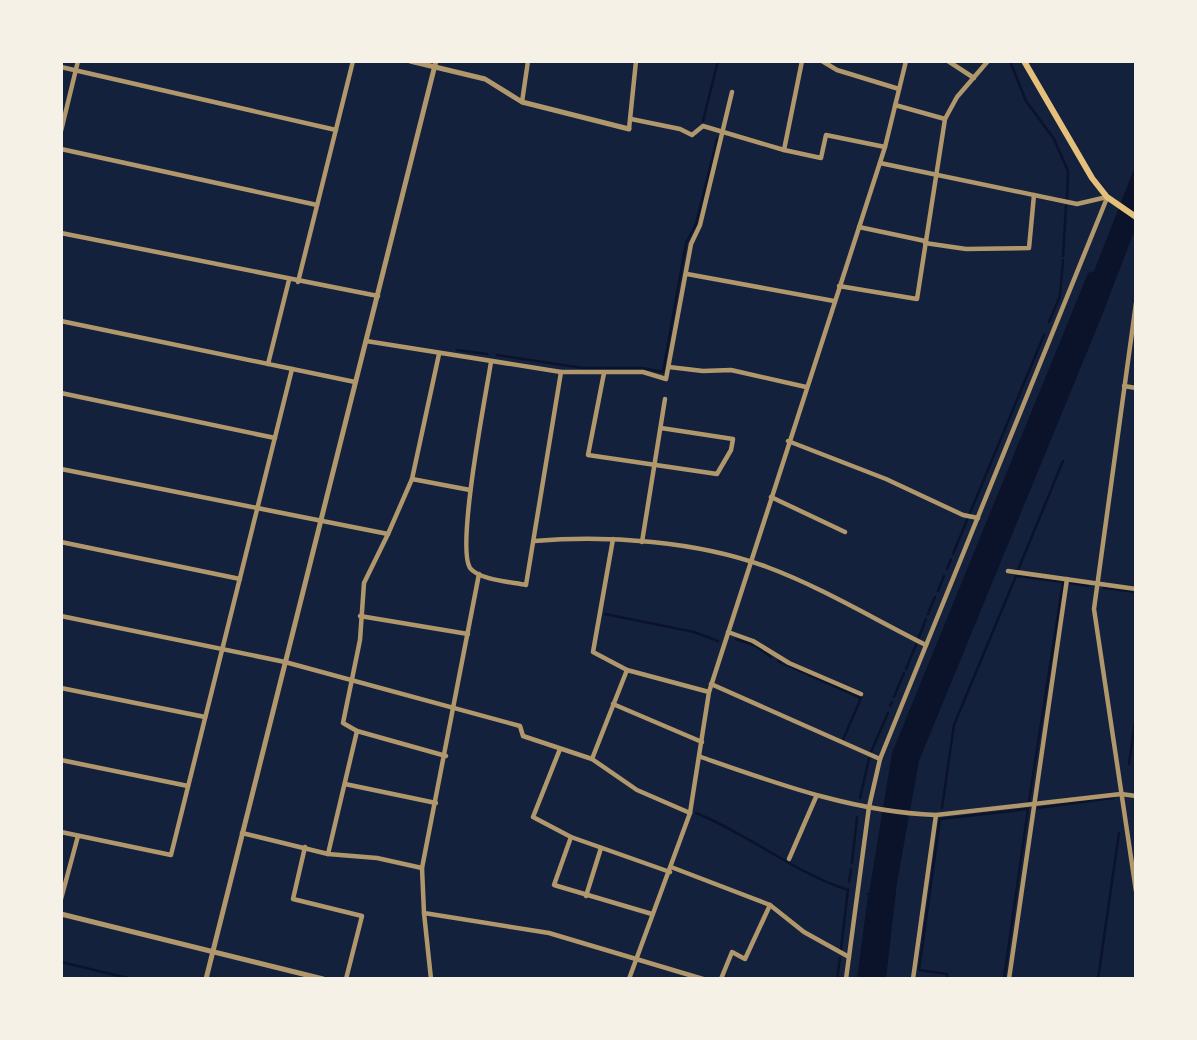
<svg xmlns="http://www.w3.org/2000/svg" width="1197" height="1040" viewBox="0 0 1197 1040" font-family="Lato,sans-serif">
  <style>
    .water { fill: #0b132b }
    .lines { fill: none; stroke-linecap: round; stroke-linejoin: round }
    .stream { stroke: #0b132b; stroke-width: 2.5 }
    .minor { stroke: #b1986c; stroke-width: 4.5 }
    .tertiary { stroke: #b1986c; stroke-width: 5 }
    .secondary { stroke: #e5c07b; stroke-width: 6 }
  </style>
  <rect width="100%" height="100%" fill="#14213d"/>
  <!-- water -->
  <polygon class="water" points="1136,164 1136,227 1101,318 919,761 897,883 886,979 857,979 868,895 865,893 869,893 892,753 1088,273 1094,271"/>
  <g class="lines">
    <!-- stream -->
    <g class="stream">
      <polyline points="1010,61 1026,101 1054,139 1068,171 1067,199"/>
      <polyline points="703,121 718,61"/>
      <polyline points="1063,256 1066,206"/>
      <polyline points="1049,322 1060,296 1063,260"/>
      <polyline points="457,350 487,354"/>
      <polyline points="497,355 583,368 642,368 663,372 686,243 696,224 717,139"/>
      <polyline points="970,513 1044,335"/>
      <polyline points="953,554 967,520"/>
      <polyline points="947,569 951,559"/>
      <polyline points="1018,570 1063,461"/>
      <polyline points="1070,583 1088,586"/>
      <polyline points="1104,588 1136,592"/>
      <polyline points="938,591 944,576"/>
      <polyline points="605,614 694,632 718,641"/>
      <polyline points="928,614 935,597"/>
      <polyline points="919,637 926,619"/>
      <polyline points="736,639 756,646 771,657"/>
      <polyline points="778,661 861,698 842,742"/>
      <polyline points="906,669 916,645"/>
      <polyline points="894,697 904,673"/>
      <polyline points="890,706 892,702"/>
      <polyline points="871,752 888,713"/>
      <polyline points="1129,764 1136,716"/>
      <polyline points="860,798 869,759"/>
      <polyline points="942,808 954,725 1016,576 1063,582 1029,801"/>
      <polyline points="1038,808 1113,798"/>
      <path d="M696 813C749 834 794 873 848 890"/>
      <polyline points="852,863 857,817"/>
      <polyline points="849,882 851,869"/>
      <polyline points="841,949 848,889"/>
      <polyline points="61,962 132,979"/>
      <polyline points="837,979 840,958"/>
      <polyline points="947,979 947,974 919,970 940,819 1028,809 1004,979"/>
      <polyline points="1098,979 1119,833"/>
    </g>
    <!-- minor -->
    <g class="minor">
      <polyline points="822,61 837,70 899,89"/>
      <polyline points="948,61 974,78"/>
      <polyline points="61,67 336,130"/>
      <polyline points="522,102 528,61"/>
      <polyline points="895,105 945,119"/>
      <polyline points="631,119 680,129 692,135 703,126 784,150 802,61"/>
      <polyline points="629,129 636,61"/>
      <polyline points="61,131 78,61"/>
      <polyline points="61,149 317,205"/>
      <polyline points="784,150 821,158 826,135 885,147"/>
      <polyline points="880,163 1077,204 1107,197"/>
      <polyline points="859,227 925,241"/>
      <polyline points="61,233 378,296"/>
      <polyline points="925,243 966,249 1029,248 1034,195"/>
      <polyline points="687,274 834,301"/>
      <polyline points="298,282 353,61"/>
      <polyline points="839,286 917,299 945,119 957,97 988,61"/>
      <polyline points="1136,303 1094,609 1136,891"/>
      <polyline points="61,321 355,382"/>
      <polyline points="366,341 561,372 643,372 666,379 691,244 700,225 732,92"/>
      <path d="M491 362C486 394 456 547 470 568 479 580 512 582 526 585L561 372"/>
      <polyline points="268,364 289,280"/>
      <polyline points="669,367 703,371 731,370 806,387"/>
      <polyline points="604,373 588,455 717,474 731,450 733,439 661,428"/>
      <polyline points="1124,386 1136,388"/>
      <polyline points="61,393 275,438"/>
      <polyline points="788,441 886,479 963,515 978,518"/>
      <polyline points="61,469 388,534 364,583 360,640 343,723 357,731"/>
      <polyline points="412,479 470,490"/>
      <polyline points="771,497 845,532"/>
      <polyline points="388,534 412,479 439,354"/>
      <polyline points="613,539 593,652 627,670 709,692"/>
      <path d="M534 541C608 535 697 541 767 567 821 587 874 619 926 645"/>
      <polyline points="61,542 240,579"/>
      <polyline points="642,542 665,399"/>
      <polyline points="1008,571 1136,589"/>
      <polyline points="479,574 422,868 424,913 549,933 703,979"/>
      <polyline points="61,616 285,662 520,726 523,736 592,759 637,790 690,813"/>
      <polyline points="360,616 468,634"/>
      <polyline points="728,632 753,641 789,663 861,694"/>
      <polyline points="711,684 880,759"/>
      <polyline points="61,688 205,717"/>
      <polyline points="613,704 702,742"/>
      <polyline points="560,749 533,817 571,837 670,872"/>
      <path d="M701 757C778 784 854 812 936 815L1121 794 1136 796"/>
      <polyline points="592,759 627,670"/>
      <polyline points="61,760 188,786"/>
      <polyline points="345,784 436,803"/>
      <polyline points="61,832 171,855 292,369"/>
      <polyline points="242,833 328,854 377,858 422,868"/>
      <polyline points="571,837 554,885 652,914"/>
      <polyline points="305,847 293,899 362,916 346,979"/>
      <polyline points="328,854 357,731 446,756"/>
      <polyline points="789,859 816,797"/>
      <polyline points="671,867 770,905 745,959 732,952 721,979"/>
      <polyline points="586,896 601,848"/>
      <polyline points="61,899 78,836"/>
      <polyline points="770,905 804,932 849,957"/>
      <polyline points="424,913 431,979"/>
      <polyline points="629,979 690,813 709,692 885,147 906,61"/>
      <polyline points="846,979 869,807 880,759 1107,198"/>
      <polyline points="913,979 936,815"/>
      <polyline points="1009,979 1067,579"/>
    </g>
    <!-- tertiary -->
    <g class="tertiary">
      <polyline points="410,61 485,79 522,102 629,129"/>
      <polyline points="61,914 323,979"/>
      <polyline points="206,979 436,61"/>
    </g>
    <!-- secondary -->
    <polyline class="secondary" points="1024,61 1092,178 1107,197 1136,217"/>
  </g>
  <!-- border -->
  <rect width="1197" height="1040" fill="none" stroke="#f6f1e7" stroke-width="126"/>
</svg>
